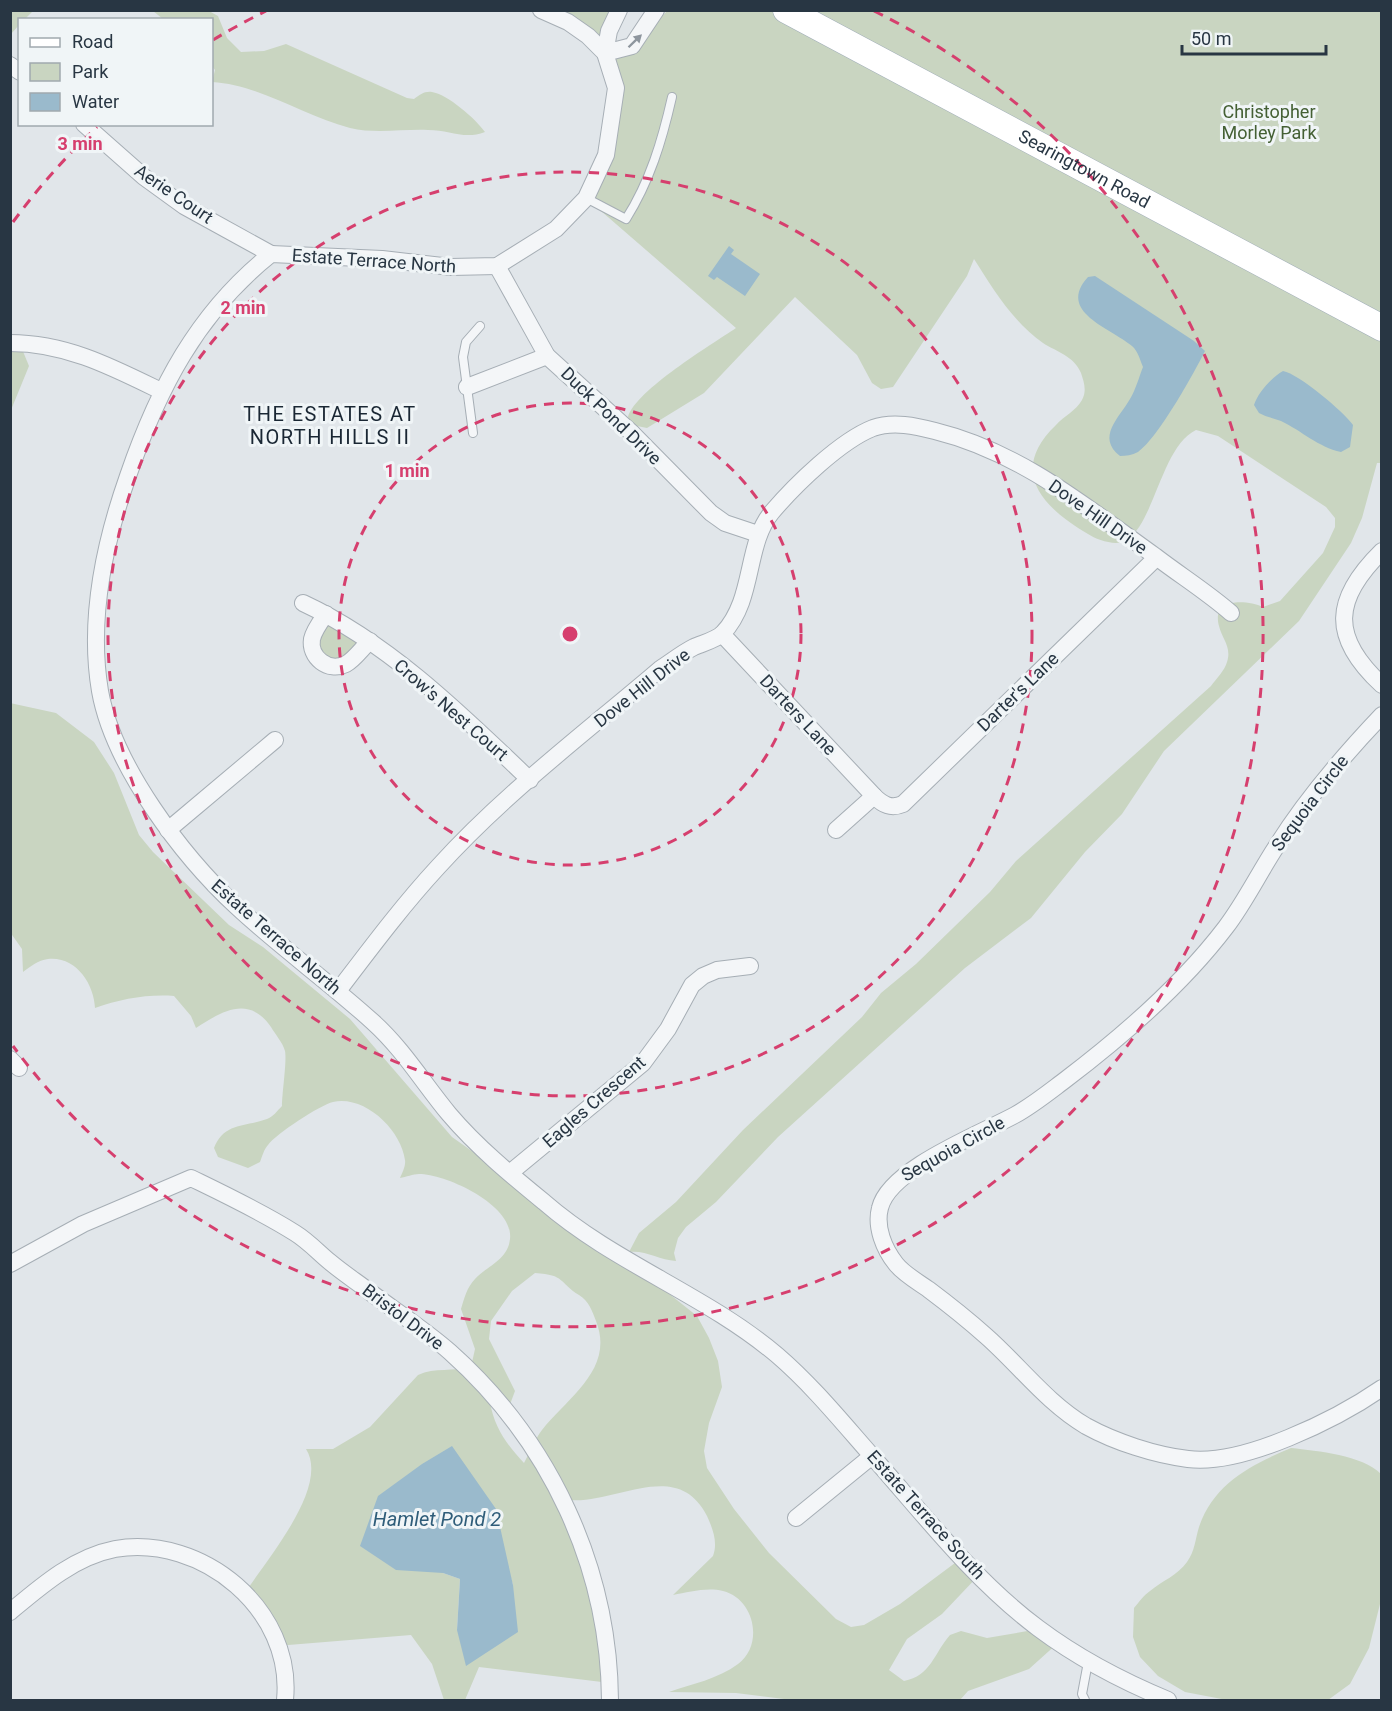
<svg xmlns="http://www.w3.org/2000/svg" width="1392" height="1711" viewBox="0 0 1392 1711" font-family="Roboto,sans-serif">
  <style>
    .green { fill: #c9d5c1; fill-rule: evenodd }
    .water { fill: #9abacc }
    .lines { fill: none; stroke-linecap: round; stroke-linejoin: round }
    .service-casing { stroke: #a6aeb5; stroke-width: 10 }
    .minor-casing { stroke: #a6aeb5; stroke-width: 18 }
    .primary-casing { stroke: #9facb7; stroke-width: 27 }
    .service { stroke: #f4f6f8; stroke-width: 8 }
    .minor { stroke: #f4f6f8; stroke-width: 16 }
    .primary { stroke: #fff; stroke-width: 26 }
    .oneway { fill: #8e969e }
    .ring { fill: none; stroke: #d63f6e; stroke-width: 3; stroke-dasharray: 10 8 }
    .labels { text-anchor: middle; stroke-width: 6; stroke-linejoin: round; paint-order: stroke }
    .park-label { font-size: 18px; fill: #446034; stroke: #f0f5f7 }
    .street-label { font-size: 18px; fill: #283643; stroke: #f0f5f7 }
    .neighbourhood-label { font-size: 20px; letter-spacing: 1.5px; fill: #1a2734; stroke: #f0f5f7 }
    .water-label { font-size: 20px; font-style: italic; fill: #2f5d79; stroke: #f0f5f7 }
    .centre { fill: #d63f6e; stroke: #f0f5f7; stroke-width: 3 }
    .ring-label { font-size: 18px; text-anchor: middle; font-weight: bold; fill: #d63f6e; stroke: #f0f5f7; stroke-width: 6; stroke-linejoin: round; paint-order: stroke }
  </style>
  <rect width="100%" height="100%" fill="#e1e6ea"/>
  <!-- green -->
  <g class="green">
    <polygon points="11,10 33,11 25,19 20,20 19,25 11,34"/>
    <path d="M153 11H209L218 16 227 38 241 52 264 51 286 44 407 98 414 99C420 95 424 91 432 92 447 94 476 119 485 132 464 140 450 130 428 130 402 129 375 134 350 128 303 116 261 85 212 82L215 70 212 66V20L163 19Z"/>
    <path d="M543 11H620L605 52 648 32 667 11H1381V463H1377L1362 518 1351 543 1299 621 1164 751 1122 814 1085 852 1031 918 965 968 778 1137 716 1202 686 1227 678 1238 674 1253 676 1261C659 1260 646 1250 629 1252L639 1233 676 1202 743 1130 862 1017 881 993 916 964 990 892 1016 861 1211 686C1216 679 1225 670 1227 662 1232 647 1222 639 1219 626 1211 597 1247 600 1263 607L1280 601 1323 553 1335 527V518L1326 507 1218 436 1196 430C1162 446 1155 521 1127 540 1117 547 1097 540 1088 534 1042 507 1008 471 1056 425 1064 416 1076 411 1082 400 1087 391 1084 382 1081 373 1074 356 1057 352 1043 343 1013 322 993 289 974 259L967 276 893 387 881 389 872 383 857 355 795 297 704 393 647 428 632 425 628 417C636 390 711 345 736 328L586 198 606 155 610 63Z"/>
    <polygon points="11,345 22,349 29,366 11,410"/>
    <polygon points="326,617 365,642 348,660 321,660 315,635"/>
    <path d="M10 703 56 713 94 742 114 773 139 835 153 852 229 925 263 947 350 1019 452 1137 633 1265 697 1316 709 1338 718 1361 722 1387 709 1423 704 1451 707 1468 734 1509 769 1553 836 1619 851 1627 864 1625 900 1604 963 1557 979 1575 942 1614 907 1639 889 1670 904 1681C931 1676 934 1653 950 1635L961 1631 987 1638 1039 1629 1059 1642 1029 1669 968 1691 960 1700H792L736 1693 669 1692C692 1684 718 1679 738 1664 764 1645 755 1599 723 1591 707 1587 689 1592 673 1595L713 1556C718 1543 713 1529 707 1516 677 1457 616 1505 568 1500L610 1683 479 1667 465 1700H444L432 1664 411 1635 276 1646 245 1593C266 1560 330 1487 306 1449H333L370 1427 418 1375C435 1367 453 1372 471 1367L475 1349 461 1309C464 1299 467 1287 475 1279 487 1266 508 1260 510 1239 514 1205 446 1174 419 1174 413 1174 406 1177 400 1178 402 1173 406 1166 405 1160 401 1130 365 1095 333 1102 320 1105 276 1134 268 1145 264 1149 262 1157 260 1162L248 1168 218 1157 214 1148C224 1122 246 1127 267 1119 273 1117 277 1111 282 1106 282 1093 287 1061 285 1051 283 1043 275 1034 271 1027 249 995 222 1011 196 1028L191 1016 174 996C148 994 120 999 95 1008 94 984 76 956 48 959 38 960 30 967 23 972L22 949 10 932ZM535 1273C566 1275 558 1282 579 1295 589 1301 592 1311 596 1321 615 1369 568 1397 542 1430 535 1439 530 1452 524 1463 507 1445 494 1427 490 1402L509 1407 515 1391 489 1339 491 1321 512 1291ZM503 1550 513 1585 457 1630 460 1579 443 1573Z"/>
    <path d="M1291 1448C1318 1451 1362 1455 1381 1474V1600L1369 1648 1350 1684 1328 1700H1227L1185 1692 1158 1676 1140 1657 1133 1637 1134 1608C1139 1602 1144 1595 1150 1591 1162 1581 1178 1575 1187 1562 1195 1551 1195 1540 1199 1527 1214 1483 1251 1465 1291 1448Z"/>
  </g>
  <!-- water -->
  <g class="water">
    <polygon points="729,246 734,250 731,254 760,274 745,296 717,277 714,280 708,276"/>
    <path d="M1095 276 1194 341 1205 351C1193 375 1158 438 1138 452 1132 455 1126 456 1120 456 1096 437 1119 418 1130 399 1136 389 1139 377 1143 367 1140 360 1138 351 1132 346 1111 328 1056 312 1088 277Z"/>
    <path d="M1283 371C1299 374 1343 411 1353 425L1350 447 1341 452C1318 447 1302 431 1281 421 1274 418 1266 417 1259 413L1254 405C1258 393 1271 378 1283 371Z"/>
    <polygon points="452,1446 496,1509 513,1585 518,1632 466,1666 457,1630 460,1579 443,1573 396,1570 360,1546 378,1496 422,1464"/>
  </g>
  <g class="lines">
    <defs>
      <g id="service">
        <path d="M586 198 626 219C650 181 662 141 672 97"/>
        <polyline points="473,433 463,357 466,342 480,326"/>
        <polyline points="1085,1700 1082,1694 1088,1662"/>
      </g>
      <g id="minor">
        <path d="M541 10 568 22 588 36 605 53 616 88 606 155 586 198 556 229 497 266 451 267 382 259 271 254C197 313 158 389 128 476 104 544 88 620 100 691 113 765 182 856 237 907 280 947 329 982 373 1022 403 1049 424 1084 449 1114 477 1147 511 1175 544 1202 614 1263 706 1295 777 1355 812 1385 842 1422 872 1456 924 1515 975 1581 1038 1628 1078 1658 1122 1681 1168 1700"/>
        <polyline points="619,10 609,31 605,53 632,46 656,10"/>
        <polyline points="10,65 20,72"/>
        <polyline points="84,124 144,177 184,206 271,254"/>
        <polyline points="497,266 547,356 633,434 711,513 725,523 758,534"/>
        <path d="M10 343C66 343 112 367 161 391"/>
        <polyline points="467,387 547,356"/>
        <path d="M1382 551C1333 599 1330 637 1382 685"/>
        <path d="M303 603C389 643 462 715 530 780"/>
        <path d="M326 614C321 621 314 630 312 639 309 657 328 673 346 664 355 659 362 648 370 641"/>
        <path d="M722 634 874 796C883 805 891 809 903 804L1156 558"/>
        <path d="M1382 715C1343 756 1306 799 1276 847 1259 873 1245 902 1226 927 1182 985 1123 1036 1065 1080 1049 1092 1033 1105 1015 1115 980 1134 889 1169 880 1208 875 1227 884 1249 896 1264 904 1274 918 1282 928 1289 948 1304 967 1319 986 1336 1019 1365 1047 1403 1086 1426 1115 1442 1155 1455 1188 1459 1243 1466 1337 1419 1382 1388"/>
        <polyline points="168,830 275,740"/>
        <polyline points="836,830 874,796"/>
        <path d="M338 991C370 949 402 906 438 867 504 794 585 733 660 669 671 662 682 653 694 647 703 643 716 640 723 633 755 599 745 544 772 512 795 485 840 441 873 428 893 421 916 426 935 431 1020 452 1085 506 1155 556 1181 576 1207 592 1231 613"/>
        <polyline points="10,1059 19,1068"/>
        <polyline points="511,1172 643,1063 668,1029 692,985 703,976 717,970 750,966"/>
        <path d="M10 1264 83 1224 191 1178C226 1195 262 1212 295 1233 308 1241 319 1253 330 1262 343 1273 357 1282 370 1292 397 1312 425 1330 450 1352 550 1441 609 1567 610 1700"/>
        <polyline points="796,1518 872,1456"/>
        <path d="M10 1612C41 1586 74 1557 115 1549 202 1534 294 1610 285 1700"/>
      </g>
      <g id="primary">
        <path id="s1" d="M786 10 1382 328"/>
      </g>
    </defs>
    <!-- service casing -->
    <use href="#service" class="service-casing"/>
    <!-- minor casing -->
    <use href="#minor" class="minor-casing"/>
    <!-- primary casing -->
    <use href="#primary" class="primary-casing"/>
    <!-- service -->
    <use href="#service" class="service"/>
    <!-- minor -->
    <use href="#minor" class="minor"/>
    <!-- primary -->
    <use href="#primary" class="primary"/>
  </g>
  <!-- one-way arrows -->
  <defs><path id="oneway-solid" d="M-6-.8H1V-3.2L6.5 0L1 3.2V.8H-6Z" transform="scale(1.5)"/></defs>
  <use class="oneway" href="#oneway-solid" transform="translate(635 41) rotate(-44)"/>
  <!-- distance rings -->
  <g class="ring">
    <circle cx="570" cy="634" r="231"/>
    <circle cx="570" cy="634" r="462"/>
    <path d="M13 222A693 693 0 0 1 97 127M213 40A693 693 0 0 1 266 11M874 11A693 693 0 1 1 13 1046"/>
  </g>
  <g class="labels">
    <!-- park labels -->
    <g class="park-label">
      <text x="1269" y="118">Christopher<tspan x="1269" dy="21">Morley Park</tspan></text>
    </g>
    <!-- street labels -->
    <g class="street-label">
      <text dy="6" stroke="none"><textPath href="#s1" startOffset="338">Searingtown Road</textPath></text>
      <text transform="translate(174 194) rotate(34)" y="6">Aerie Court</text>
      <text transform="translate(374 261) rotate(4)" y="6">Estate Terrace North</text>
      <text transform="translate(611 416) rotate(44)" y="6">Duck Pond Drive</text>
      <text transform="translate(1098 517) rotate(35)" y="6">Dove Hill Drive</text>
      <text transform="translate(642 688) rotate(-38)" y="6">Dove Hill Drive</text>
      <text transform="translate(1018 692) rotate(-44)" y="6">Darter's Lane</text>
      <text transform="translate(451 710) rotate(41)" y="6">Crow's Nest Court</text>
      <text transform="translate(798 715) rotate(47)" y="6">Darters Lane</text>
      <text transform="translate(1310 803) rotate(-53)" y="6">Sequoia Circle</text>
      <text transform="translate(276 937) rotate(41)" y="6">Estate Terrace North</text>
      <text transform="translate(594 1102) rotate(-41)" y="6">Eagles Crescent</text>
      <text transform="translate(953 1149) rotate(-29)" y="6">Sequoia Circle</text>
      <text transform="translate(403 1317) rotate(37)" y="6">Bristol Drive</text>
      <text transform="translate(926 1515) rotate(48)" y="6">Estate Terrace South</text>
    </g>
    <!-- neighbourhood labels -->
    <g class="neighbourhood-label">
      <text x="330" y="421">THE ESTATES AT<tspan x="330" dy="23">NORTH HILLS II</tspan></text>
    </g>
    <!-- water labels -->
    <g class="water-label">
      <text x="437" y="1526">Hamlet Pond 2</text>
    </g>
  </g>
  <circle cx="570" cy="634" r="9" class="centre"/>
  <g class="ring-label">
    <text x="80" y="150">3 min</text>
    <text x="243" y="314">2 min</text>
    <text x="407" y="477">1 min</text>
  </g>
  <!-- border -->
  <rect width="1392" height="1711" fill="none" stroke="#283643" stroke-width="24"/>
  <!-- legend -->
  <rect x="18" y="18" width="195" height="108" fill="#f0f5f7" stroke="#a0a9af" stroke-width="1.5"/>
  <rect x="30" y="38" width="30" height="9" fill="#ffffff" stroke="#a0a9af" stroke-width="1.5"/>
  <text x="72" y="48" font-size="18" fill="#283643">Road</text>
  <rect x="30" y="63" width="30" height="18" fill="#c9d5c1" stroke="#a0a9af" stroke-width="1.5"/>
  <text x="72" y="78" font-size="18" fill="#283643">Park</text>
  <rect x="30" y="93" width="30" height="18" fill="#9abacc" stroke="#a0a9af" stroke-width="1.5"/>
  <text x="72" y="108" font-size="18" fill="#283643">Water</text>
  <!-- scale -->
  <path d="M1182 45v9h144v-9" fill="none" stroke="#283643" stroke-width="3"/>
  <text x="1191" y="45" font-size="18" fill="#283643" stroke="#f0f5f7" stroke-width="4.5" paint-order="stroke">50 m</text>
</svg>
